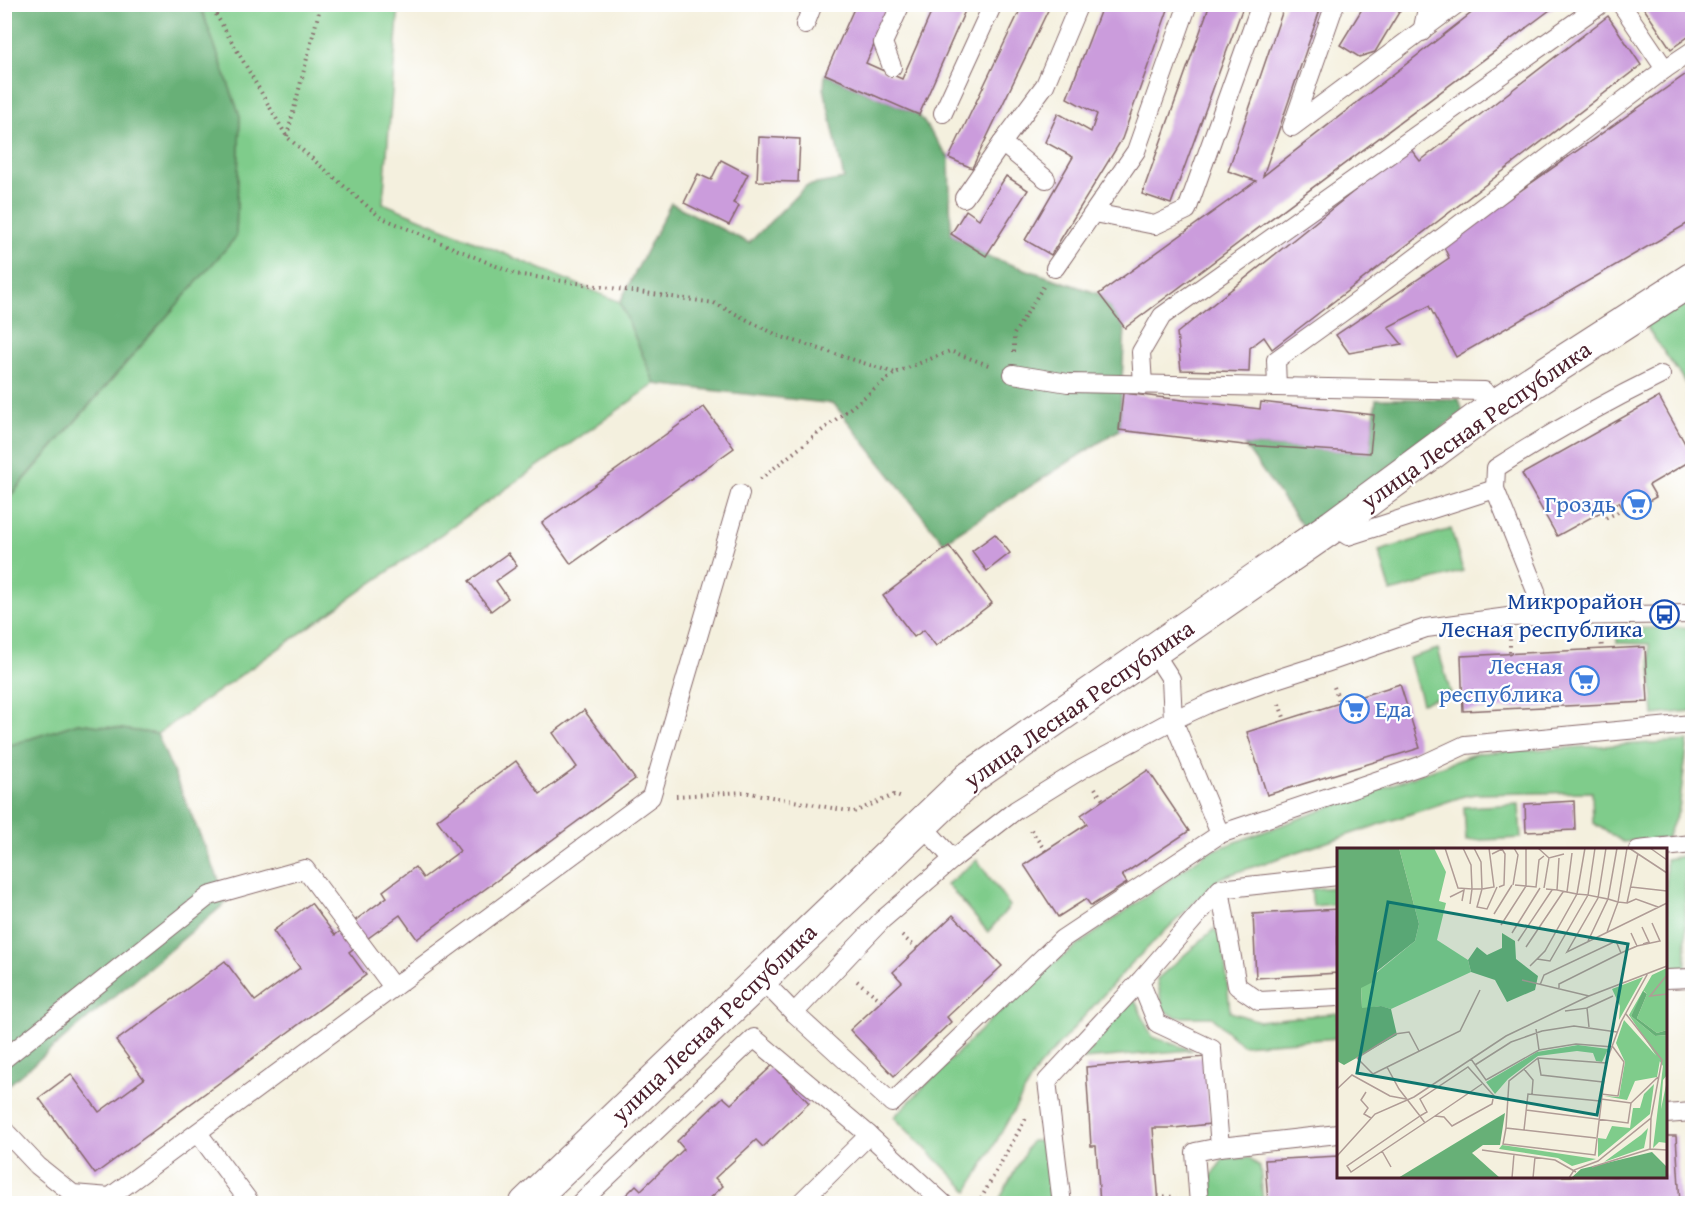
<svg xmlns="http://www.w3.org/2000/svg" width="1697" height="1208" viewBox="0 0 1697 1208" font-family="'Gentium Book Plus',serif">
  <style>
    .green { fill: #7fcc8b; stroke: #64765b; stroke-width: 1.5 }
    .forest { fill: #67b077; stroke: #586851; stroke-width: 1.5 }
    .building { fill: #cb9cdc }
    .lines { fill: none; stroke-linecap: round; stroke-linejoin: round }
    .lane-casing { stroke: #86686a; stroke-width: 20 }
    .street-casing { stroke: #86686a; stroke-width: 35 }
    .path { stroke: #86686a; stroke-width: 4; stroke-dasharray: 1.5 4.5; stroke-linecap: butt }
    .lane { stroke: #fff; stroke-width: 18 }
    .street { stroke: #fff; stroke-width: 33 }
    .labels { text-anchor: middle; stroke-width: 4.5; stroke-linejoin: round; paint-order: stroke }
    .street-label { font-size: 24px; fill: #4a1f2b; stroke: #fff }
    .shop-label { font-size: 24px; fill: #366cbe; stroke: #fff; text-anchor: end }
    .transit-label { font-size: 24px; fill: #164399; stroke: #fff; text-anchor: end }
    .inset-road { fill: none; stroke: #b09c96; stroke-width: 1.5 }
    .view { fill: #0f766e; fill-opacity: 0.15; stroke: #0f766e; stroke-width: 3 }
    .inset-edge { fill: none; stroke: #4a1f2b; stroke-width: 3 }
  </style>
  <rect width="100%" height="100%" fill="#fff"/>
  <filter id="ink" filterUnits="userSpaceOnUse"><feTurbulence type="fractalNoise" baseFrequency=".0167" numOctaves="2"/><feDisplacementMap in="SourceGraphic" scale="12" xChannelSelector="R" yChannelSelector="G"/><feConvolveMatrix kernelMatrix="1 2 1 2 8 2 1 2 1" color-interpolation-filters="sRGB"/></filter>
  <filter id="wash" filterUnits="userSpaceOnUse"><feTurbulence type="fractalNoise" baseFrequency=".008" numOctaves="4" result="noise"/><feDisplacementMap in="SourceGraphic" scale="24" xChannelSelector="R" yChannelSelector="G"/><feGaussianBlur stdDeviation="1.35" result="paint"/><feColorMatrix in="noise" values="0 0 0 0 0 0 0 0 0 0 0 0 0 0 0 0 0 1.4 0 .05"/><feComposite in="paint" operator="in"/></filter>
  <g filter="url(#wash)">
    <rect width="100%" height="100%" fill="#f4f0de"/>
    <!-- green -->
    <g class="green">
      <polygon points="200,5 399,5 383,203 620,302 655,384 157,734 78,723 5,747 4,511 7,500 236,237 240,116"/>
      <polygon points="1692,295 1692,392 1645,325"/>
      <polygon points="1451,529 1463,571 1391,592 1379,551"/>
      <polygon points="1692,627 1692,711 1654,715 1649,644 1617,643 1616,629"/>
      <polygon points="1438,649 1451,694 1422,703 1409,658"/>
      <polygon points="1688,741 1679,809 1667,838 1623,842 1593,823 1592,792 1477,794 1464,796 1220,878 1131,964 1038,1068 968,1191 894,1117 1030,980 1206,853 1477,753"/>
      <polygon points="1519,804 1521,838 1466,841 1464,807"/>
      <polygon points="1685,856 1686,970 1666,971 1666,859"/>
      <polygon points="977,860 1010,906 988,932 947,884"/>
      <polygon points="1338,887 1338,904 1313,906 1311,889"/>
      <polygon points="1214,929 1223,938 1230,1012 1259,1021 1338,1013 1338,1038 1242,1045 1212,1017 1176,1017 1163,1010 1157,979"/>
      <polygon points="1134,998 1152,1037 1192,1050 1082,1059"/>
      <polygon points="1031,1141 1046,1141 1051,1203 997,1204"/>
      <polygon points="1224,1158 1250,1158 1260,1167 1263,1203 1213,1203 1211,1176"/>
    </g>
    <!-- forest -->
    <g class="forest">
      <polygon points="5,4 200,5 240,116 236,237 7,499 5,511"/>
      <polygon points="825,74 919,115 949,158 951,234 986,256 1099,294 1125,328 1119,430 943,542 834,404 655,384 620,302 671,203 749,243 806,186 844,179 824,88"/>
      <polygon points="1376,399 1459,399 1463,412 1305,530 1244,445 1370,453"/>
      <polygon points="78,723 157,734 228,901 5,1088 5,747"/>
    </g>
    <g id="blocks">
      <!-- building -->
      <g class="building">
        <polygon points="856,4 892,4 866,63 902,79 935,4 968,4 919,115 825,74"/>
        <polygon points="1023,4 1051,4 972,168 949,158"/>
        <polygon points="1103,4 1170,4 1122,139 1051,255 1025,240 1073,157 1045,142 1058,113 1091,132 1097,114 1067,98"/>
        <polygon points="1210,4 1244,4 1171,204 1142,194"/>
        <polygon points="1285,4 1322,4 1263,176 1483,4 1558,4 1125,328 1099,294 1256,181 1228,171"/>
        <polygon points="1365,4 1404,4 1375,52 1359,57 1340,45"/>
        <polygon points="1641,4 1692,4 1692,34 1671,49"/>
        <polygon points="1608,16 1641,65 1272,349 1264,337 1250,348 1249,372 1181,370 1177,333 1409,147 1420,161"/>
        <polygon points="1692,70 1692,221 1456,357 1429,306 1388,327 1402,344 1349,353 1336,335 1449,258 1443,245"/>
        <polygon points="759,137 800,139 798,182 757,181"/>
        <polygon points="721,160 748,174 733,203 739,206 729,225 684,203 698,174 711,180"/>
        <polygon points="1006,176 1028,190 986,256 951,234 966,210 979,219"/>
        <polygon points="1123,393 1260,409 1261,402 1374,415 1370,453 1244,445 1119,430"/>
        <polygon points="1659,397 1692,456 1692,460 1649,485 1656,497 1626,514 1619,502 1557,536 1522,474"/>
        <polygon points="704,407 734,448 571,564 542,523"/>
        <polygon points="995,534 1010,553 987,571 972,551"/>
        <polygon points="949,546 992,603 936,646 924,630 914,637 883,596"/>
        <polygon points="508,553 517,566 496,581 508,598 491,611 469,581"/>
        <polygon points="1645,647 1648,702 1463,711 1461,656"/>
        <polygon points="1400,684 1420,748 1267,795 1247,732"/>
        <polygon points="584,710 635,779 417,939 400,915 349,952 366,975 95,1174 39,1098 71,1074 99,1112 144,1079 116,1041 225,961 255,1001 300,968 273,931 311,903 335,935 387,897 383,891 415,867 423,878 460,851 437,820 516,761 540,794 577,767 553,733"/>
        <polygon points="1148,770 1189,831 1122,875 1127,883 1091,906 1086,899 1058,917 1024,865 1087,824 1081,815"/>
        <polygon points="1574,801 1575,830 1526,832 1525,804"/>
        <polygon points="1338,909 1338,973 1256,978 1253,914"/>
        <polygon points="953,915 1002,966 947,1017 951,1022 894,1076 850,1030 902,982 893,972"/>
        <polygon points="1205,1057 1210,1124 1174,1128 1153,1128 1159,1204 1100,1204 1096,1146 1091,1146 1086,1067"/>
        <polygon points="773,1065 809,1103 763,1147 756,1140 715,1178 723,1186 704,1204 617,1204 636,1185 641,1190 684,1149 677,1141 723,1097 731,1104"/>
        <polygon points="1666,1136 1676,1136 1680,1204 1268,1204 1265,1160 1338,1156 1338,1176 1666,1176"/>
      </g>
    </g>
  </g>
  <g filter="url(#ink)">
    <use href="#blocks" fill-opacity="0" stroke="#86686a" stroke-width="1.5"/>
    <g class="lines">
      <defs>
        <g id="lane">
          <polyline points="1335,4 1292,127 1457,4"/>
          <polyline points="1621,4 1665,69 1692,51"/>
          <polyline points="805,25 813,4"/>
          <polyline points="1422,32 1428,4"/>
          <polyline points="892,67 883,43 901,4"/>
          <polyline points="943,113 993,4"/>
          <polyline points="1002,143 1045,85 1079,4"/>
          <polyline points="964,198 1002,143 1046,179"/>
          <polyline points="1094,213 1155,225 1187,210 1261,4"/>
          <polyline points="1055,268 1136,151 1188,4"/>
          <polyline points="1013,374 1068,383 1484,391 1495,406"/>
          <polyline points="1143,385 1141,352 1162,316 1601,4"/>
          <polyline points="1277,387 1276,360 1369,293 1665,69"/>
          <path d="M1495 489 1496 468C1550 433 1604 403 1661 375"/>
          <polyline points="1333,526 1348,536 1495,489 1536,591 1536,616"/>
          <polyline points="1153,651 1171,679 1173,720 1220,834"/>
          <polyline points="921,824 953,859"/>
          <polyline points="1638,850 1692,844"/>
          <polyline points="1220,889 1237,986 1259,1001 1338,997"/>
          <polyline points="761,979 794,1013 892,1103 1062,939 1220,834 1420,766 1465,745 1692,724"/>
          <polyline points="1666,979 1692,978"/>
          <polyline points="1140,981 1157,1023 1212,1049 1220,1147"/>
          <polyline points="794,1013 882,920 953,859 1016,810 1082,769 1173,720 1212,702 1270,681 1326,663 1426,628 1508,617 1692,614"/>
          <polyline points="4,1059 209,896 305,869 393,987"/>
          <polyline points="1666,1114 1692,1112"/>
          <polyline points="4,1130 38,1166 73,1194 110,1197 651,797 740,494"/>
          <polyline points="198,1133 251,1204"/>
          <polyline points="579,1204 754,1038 869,1135 944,1204"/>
          <polyline points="799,1204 869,1135"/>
          <polyline points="1062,1204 1047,1081 1140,981 1220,889 1338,876"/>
          <polyline points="1199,1204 1195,1152 1220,1147 1338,1134"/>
        </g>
        <polyline id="street" points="526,1204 971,777 1333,526 1495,406 1692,279"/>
      </defs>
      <!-- lane casing -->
      <use href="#lane" class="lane-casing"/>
      <!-- street casing -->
      <use href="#street" class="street-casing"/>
      <!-- path -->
      <g class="path">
        <polyline points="210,4 287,137 380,217 515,274 714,303 779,336 895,373"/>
        <polyline points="287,136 321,4"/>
        <polyline points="1014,352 1014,334 1043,287"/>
        <polyline points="760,479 895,373 950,351 991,366"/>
        <polyline points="1606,518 1624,509"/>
        <polyline points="1601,638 1602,649"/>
        <polyline points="1510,639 1510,654"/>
        <polyline points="1334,687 1340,703"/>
        <polyline points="1279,704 1285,720"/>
        <polyline points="1095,788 1103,800"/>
        <polyline points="676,796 744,792 854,812 894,795 902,798"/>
        <polyline points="1031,830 1046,852"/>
        <polyline points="902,936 918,949"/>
        <polyline points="857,981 882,1001"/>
        <polyline points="1158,1196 1176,1197"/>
        <polyline points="978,1204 1026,1118"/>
      </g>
      <!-- lane -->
      <use href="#lane" class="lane"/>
      <!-- street -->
      <use href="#street" class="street"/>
    </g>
  </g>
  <!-- icons -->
  <defs>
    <symbol id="supermarket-ring" viewBox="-11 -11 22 22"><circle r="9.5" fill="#fff" stroke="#3f7fe0" stroke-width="1.5"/><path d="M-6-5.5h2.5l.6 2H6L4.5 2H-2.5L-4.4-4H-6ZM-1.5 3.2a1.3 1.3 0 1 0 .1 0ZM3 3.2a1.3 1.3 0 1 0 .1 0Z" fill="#3f7fe0"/></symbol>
    <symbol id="bus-ring" viewBox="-11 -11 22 22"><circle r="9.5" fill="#fff" stroke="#1a4fb4" stroke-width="1.5"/><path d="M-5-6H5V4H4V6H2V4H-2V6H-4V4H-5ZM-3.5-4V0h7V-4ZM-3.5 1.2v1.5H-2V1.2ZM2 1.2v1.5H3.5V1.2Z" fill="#1a4fb4"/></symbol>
  </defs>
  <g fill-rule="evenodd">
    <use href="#supermarket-ring" x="1620" y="488" width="33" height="33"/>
    <use href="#bus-ring" x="1648" y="598" width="33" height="33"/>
    <use href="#supermarket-ring" x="1568" y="664" width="33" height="33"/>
    <use href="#supermarket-ring" x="1338" y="692" width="33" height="33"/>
  </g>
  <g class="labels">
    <!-- street labels -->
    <g class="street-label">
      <text transform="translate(1476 425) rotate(-35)" y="8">улица Лесная Республика</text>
      <text transform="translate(1079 704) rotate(-35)" y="8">улица Лесная Республика</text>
      <text transform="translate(714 1023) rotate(-44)" y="8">улица Лесная Республика</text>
    </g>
    <!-- shop labels -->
    <g class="shop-label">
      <text x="1616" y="512">Гроздь</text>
      <text x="1563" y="674">Лесная<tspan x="1563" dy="28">республика</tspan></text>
      <text x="1375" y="717" text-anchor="start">Еда</text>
    </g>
    <!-- transit labels -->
    <g class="transit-label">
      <text x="1643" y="609">Микрорайон<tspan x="1643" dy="28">Лесная республика</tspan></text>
    </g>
  </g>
  <!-- overview -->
  <g transform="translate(1337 848)">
    <rect width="330" height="330" fill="#f4f0de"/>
    <path d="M62 0H97L109 24 102 53 109 55 100 92 131 112 134 124 54 161 43 158 25 161 24 139 35 134 39 125 78 93 82 76ZM330 120V182L320 185 300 170 310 146 307 143 294 168 318 188 330 187V227L326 232 324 261 330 232V295L322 294 316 300 326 218 292 167 315 127ZM306 129 282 172 283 158 275 141ZM287 172 323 212 320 229 298 233 290 252 267 248 282 249 288 214 279 195ZM241 197 271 201 265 214 259 213 256 205 240 203 201 208 171 231 158 246 149 234 200 204ZM317 236 313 266 261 309V290L269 291 275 278 293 280 296 260H303L307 246ZM311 280 307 300 267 314 304 287ZM165 297 259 311 235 318 221 310 162 301Z" fill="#7fcc8b"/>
    <path d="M0 0H62L82 76 78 93 39 124 36 134 24 140 25 160 44 158 54 161 60 187 7 217 0 213ZM165 85 178 93 179 111 201 128 198 142 170 154 158 132 134 124 131 112 140 99 150 107 165 100ZM306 143 310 146 300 170 320 185 330 182V187L318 188 294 168ZM168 265 163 297H146L135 305 163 330H61ZM315 304 330 319V330H234L244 321Z" fill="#67b077"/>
    <path class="inset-road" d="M108 0 121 40 135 41 134 17 126 0M137 0 144 14 145 41 157 39 152 0M201 0 212 10 227 6M269 0 261 50 230 104 330 55M292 0 330 25M313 0 330 12M155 6 165 1 168 6 167 37 162 39M176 37 181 7 177 0M178 37 189 38V0M294 39 330 43M207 40 212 10M209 41 220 42 222 10M220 42 230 44 235 5M230 44 240 46 248 0M113 49 127 42 125 53M290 55 299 51 321 59M133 56 135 41H145L140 59 150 61 160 39M157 66 175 37M164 77 189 38 199 39 202 12 207 8M305 79 312 94 306 96M270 84 281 54 290 55 301 5M175 85 203 40M181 93 215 42M251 93 271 51 281 54 290 0M300 98 323 93 315 75M189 99 226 44M200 111 213 113 251 47 271 51 280 0M193 118 208 103 240 46 251 47 258 0M330 127 313 148 330 146M185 132 252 148M203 137 207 127 279 93 284 105 300 98 294 85M222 140V136L284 105M250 160 276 148M228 163 250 160 252 179M199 181 202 202M82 203 72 184 58 186 20 210 36 226 123 183 143 142M201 210 204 227 266 234M134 211 149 232 202 202 239 196 276 199 287 214 281 248 264 246M138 217 174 194 205 183 237 178 280 184M50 219 62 241 83 268 90 264 83 251 131 219 158 249M187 221 196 232 195 246M0 241 15 227 53 248 69 251M29 244 24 252 31 260 27 266 34 270M264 251 294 255M189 262 291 275 294 255 321 229M98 268 107 269 115 278 155 256 156 251M314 270 313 301 330 302M88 275 83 268 10 318 14 324 98 268 145 236M169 280 166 296 258 307 269 215 284 174 311 125M187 282 191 246 263 253M259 290 169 280 172 233 201 210 269 215M145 302 218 312 239 324M45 303 54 319M0 308 38 266 77 249 169 188 252 148 330 118M255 319 313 301M175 330 177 306M196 330 198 309M232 330 237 322 261 313 314 270 325 212 289 166"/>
    <path class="view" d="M51 54 291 96 260 267 20 225Z"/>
    <rect width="330" height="330" class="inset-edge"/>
  </g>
  <!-- margin -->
  <rect width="1697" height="1208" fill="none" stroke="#fff" stroke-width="24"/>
</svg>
